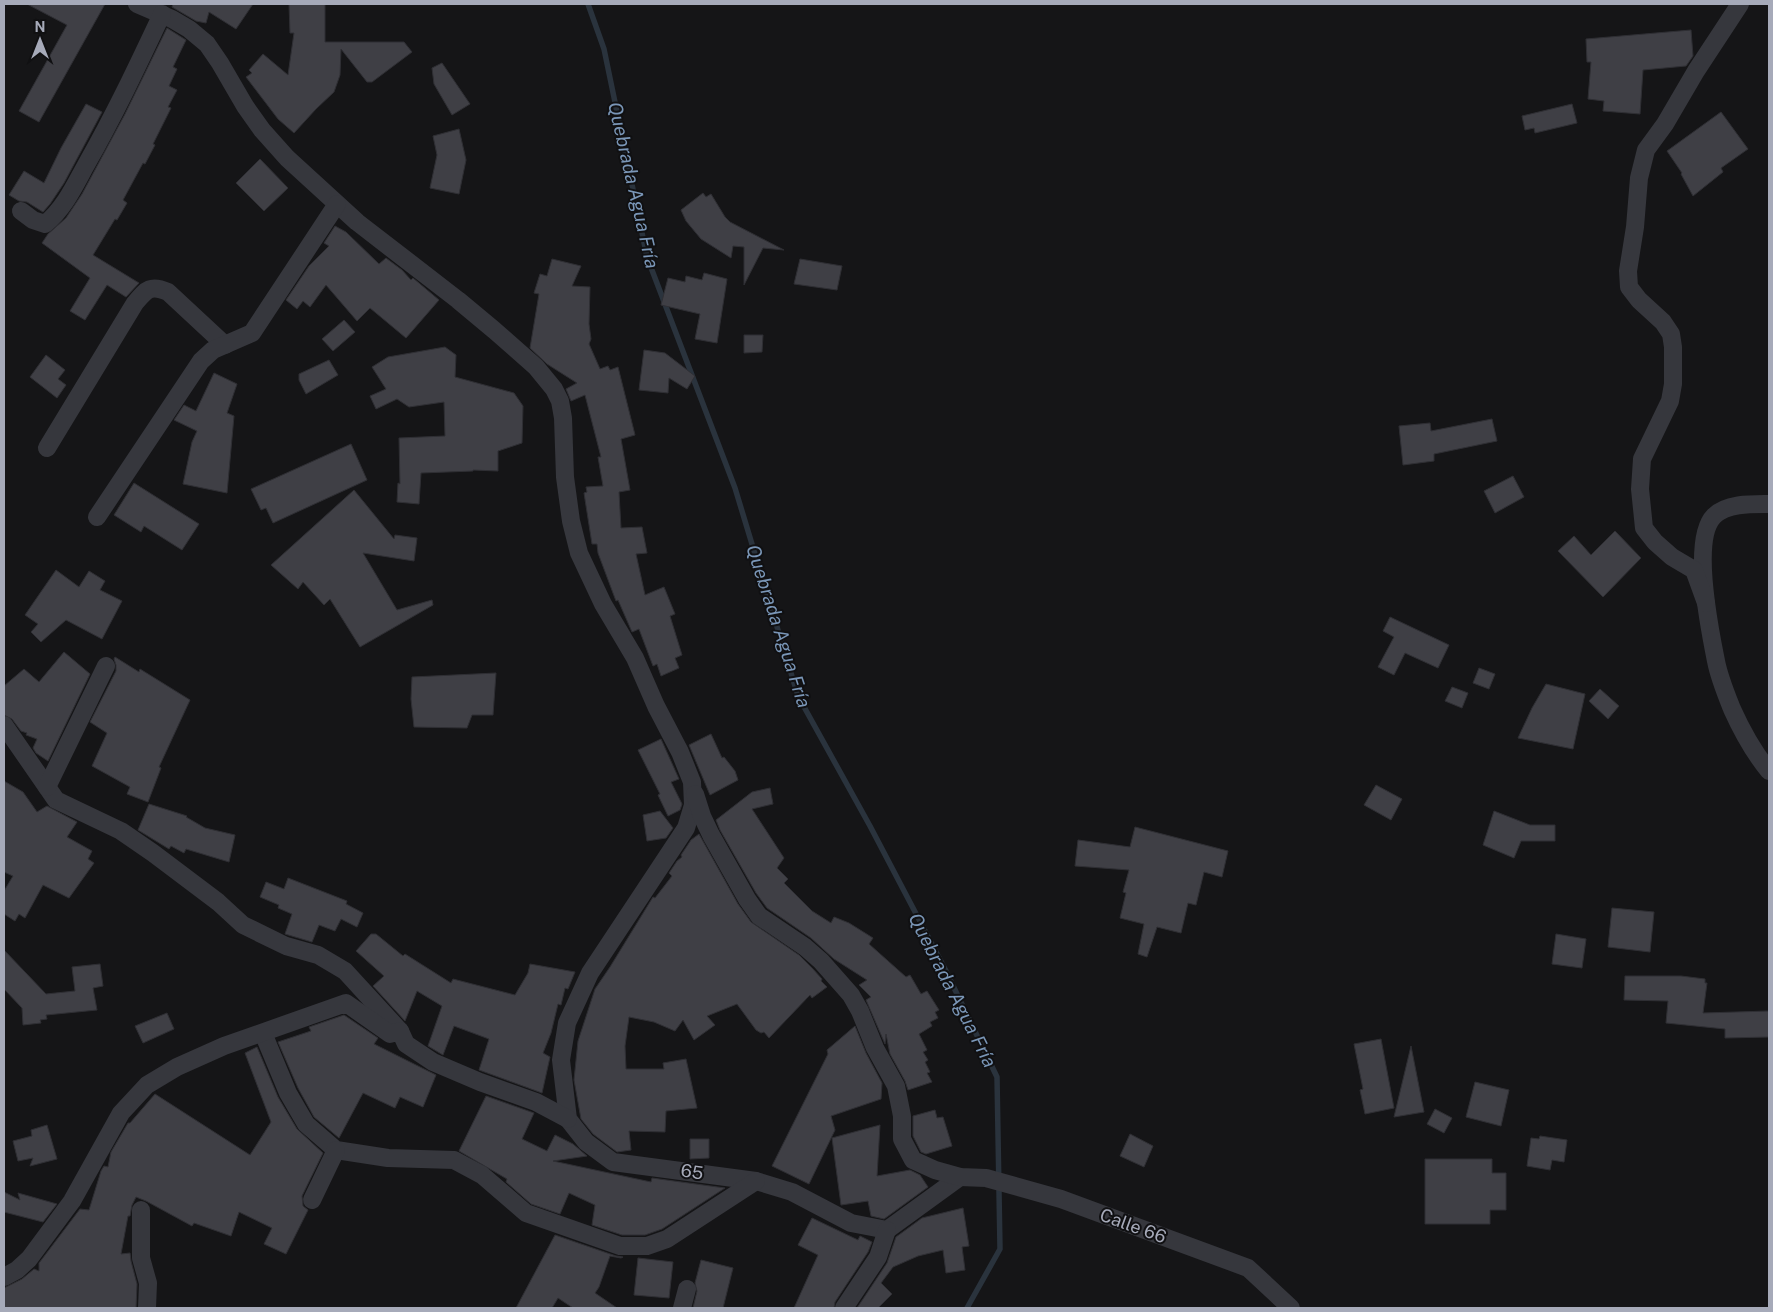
<svg xmlns="http://www.w3.org/2000/svg" width="1773" height="1312" viewBox="0 0 1773 1312" font-family="'Public Sans',sans-serif">
  <style>
    .lines { fill: none; stroke-linecap: round; stroke-linejoin: round }
    .stream { stroke: #2a333d; stroke-width: 5.5 }
    .building { fill: #3f3f45; stroke: #2f2f34 }
    .minor { stroke: #36373d; stroke-width: 18 }
    .labels { text-anchor: middle; stroke-width: 4; stroke-linejoin: round; paint-order: stroke }
    .street-label { font-size: 18px; fill: #a6aab9; stroke: #101012 }
    .water-label { font-size: 19px; font-style: italic; fill: #7a96b7; stroke: #101012 }
  </style>
  <rect width="100%" height="100%" fill="#151517"/>
  <g class="lines">
    <!-- stream -->
    <polyline class="stream" points="588,4 604,49 647,257 735,488 798,696 870,826 945,969 997,1077 1000,1249 967,1308"/>
  </g>
  <!-- building -->
  <g class="building">
    <polygon points="27,4 105,4 39,122 19,111 67,25"/>
    <polygon points="173,4 253,4 236,29 209,12 206,23 196,21 172,7"/>
    <polygon points="289,4 325,4 325,42 404,42 412,52 372,82 367,82 341,49 340,75 334,92 316,109 294,133 278,119 246,77 252,73 249,70 263,54 288,75 294,33 290,33"/>
    <polygon points="167,28 186,40 173,67 177,69 169,86 177,90 168,107 171,108 153,144 155,145 145,164 143,163 123,200 127,203 117,220 115,219 93,255 139,283 126,297 107,285 85,320 70,311 90,278 42,243 48,234 66,218 82,194 125,114"/>
    <polygon points="1691,30 1693,56 1686,66 1643,70 1640,114 1603,111 1604,101 1588,99 1591,62 1587,62 1586,39"/>
    <polygon points="442,63 470,104 452,115 434,84 432,68"/>
    <polygon points="86,104 102,112 64,183 50,204 43,212 27,202 19,201 9,195 24,171 44,183 61,148"/>
    <polygon points="1572,104 1577,123 1535,133 1534,128 1525,130 1522,116"/>
    <polygon points="1721,112 1748,149 1721,168 1723,172 1693,196 1681,174 1682,173 1667,151"/>
    <polygon points="459,129 466,160 459,194 430,188 437,155 433,136"/>
    <polygon points="260,159 288,188 264,211 236,183"/>
    <polygon points="703,193 706,197 711,194 725,217 730,222 784,250 763,248 744,285 744,247 733,246 731,258 701,239 686,221 681,210"/>
    <polygon points="335,226 346,232 379,264 386,258 402,270 411,280 413,278 439,300 406,338 370,308 357,321 326,285 310,307 303,301 297,309 286,300 309,266 329,246 324,243"/>
    <polygon points="552,259 581,266 572,286 590,287 589,324 591,339 589,344 600,369 608,366 610,370 618,367 635,435 621,439 630,490 619,492 621,528 642,527 647,553 636,554 645,595 664,587 675,614 670,616 682,655 675,658 679,668 661,676 657,664 653,666 639,629 632,632 618,600 616,601 598,553 597,544 592,544 584,493 587,492 586,487 603,486 598,457 601,457 585,395 571,401 566,389 577,383 547,364 530,348 539,294 534,293 540,274 547,276"/>
    <polygon points="800,259 842,266 837,290 794,284"/>
    <polygon points="704,273 727,279 717,343 695,339 700,314 661,305 668,278 685,282 686,276 702,280"/>
    <polygon points="344,320 355,332 333,351 322,339"/>
    <polygon points="744,335 763,335 762,352 744,353"/>
    <polygon points="445,347 456,355 455,377 514,393 523,406 522,443 498,451 498,471 473,470 473,471 421,473 419,504 397,502 398,483 400,484 399,438 445,436 444,402 409,407 397,399 376,409 370,396 386,389 372,367 388,357"/>
    <polygon points="644,350 665,353 695,376 687,389 669,378 668,393 639,390"/>
    <polygon points="46,355 65,370 58,379 66,385 57,398 30,377"/>
    <polygon points="329,360 338,375 306,394 299,380 299,374"/>
    <polygon points="214,373 237,384 227,413 234,416 227,493 183,484 192,442 197,431 174,420 184,405 196,411"/>
    <polygon points="1492,419 1497,441 1434,454 1434,461 1403,465 1399,426 1430,423 1431,431"/>
    <polygon points="351,444 367,480 273,523 266,508 261,510 251,489"/>
    <polygon points="1513,476 1524,497 1495,513 1484,491"/>
    <polygon points="134,483 199,524 182,550 144,526 141,532 114,515"/>
    <polygon points="354,490 394,539 395,535 417,538 414,561 363,553 397,610 432,600 433,605 360,647 330,599 324,605 303,582 298,589 271,565"/>
    <polygon points="1615,531 1641,558 1603,597 1558,551 1574,536 1591,555"/>
    <polygon points="56,570 79,587 89,571 105,581 100,590 122,601 102,639 66,620 41,642 31,632 38,624 25,615"/>
    <polygon points="1390,617 1449,645 1438,668 1405,653 1394,675 1378,667 1394,637 1383,631"/>
    <polygon points="64,652 90,674 48,761 36,753 33,748 37,739 26,735 27,733 21,731 12,719 4,715 4,686 24,669 39,682"/>
    <polygon points="115,657 139,672 140,669 190,700 159,767 161,768 148,802 127,794 130,787 92,766 107,733 90,722 116,671 116,665 114,659"/>
    <polygon points="1479,668 1495,674 1489,689 1473,683"/>
    <polygon points="496,673 493,715 472,715 467,728 414,727 411,699 412,677"/>
    <polygon points="1546,684 1585,694 1573,749 1518,738 1532,708"/>
    <polygon points="1452,687 1468,693 1462,708 1445,701"/>
    <polygon points="1600,689 1619,706 1608,719 1589,701"/>
    <polygon points="711,734 722,758 724,757 735,771 738,780 710,795 689,745"/>
    <polygon points="661,739 679,779 671,782 682,804 680,810 668,816 658,795 660,794 638,750"/>
    <polygon points="4,781 23,792 37,812 47,806 77,822 67,837 92,851 88,859 94,863 69,898 43,885 25,918 19,914 15,921 4,914 4,891 13,876 4,872"/>
    <polygon points="1376,785 1402,799 1391,820 1364,805"/>
    <polygon points="770,788 773,804 752,809 784,858 777,868 788,879 784,883 812,911 831,923 834,917 849,923 873,938 869,944 906,977 910,975 921,994 927,991 939,1010 935,1012 938,1018 930,1022 932,1026 919,1034 927,1050 923,1052 928,1060 925,1062 930,1072 927,1073 932,1082 908,1090 905,1081 890,1054 886,1034 885,1044 866,1000 871,997 859,985 867,980 834,959 811,938 767,908 756,893 720,830 716,820 752,792"/>
    <polygon points="149,804 187,816 186,817 205,828 235,835 229,862 186,849 184,853 171,846 169,849 138,830"/>
    <polygon points="660,811 673,828 666,838 647,841 643,815"/>
    <polygon points="1494,811 1530,825 1555,825 1555,841 1521,841 1514,858 1483,845"/>
    <polygon points="1135,827 1228,851 1222,877 1204,872 1196,905 1188,903 1181,933 1157,927 1147,957 1138,954 1144,924 1120,918 1126,893 1123,892 1129,870 1075,866 1078,840 1130,847"/>
    <polygon points="699,834 738,904 751,922 799,955 813,969 822,979 821,981 827,987 812,998 810,995 769,1038 764,1032 761,1033 756,1030 737,1004 707,1016 715,1025 694,1040 683,1020 675,1031 654,1022 629,1017 625,1046 626,1069 664,1069 663,1063 686,1059 697,1108 666,1111 665,1132 629,1131 631,1150 617,1152 593,1134 581,1119 574,1080 578,1041 595,989 610,967 653,897 655,898 672,876 669,873 677,861 682,857 681,855 691,840"/>
    <polygon points="288,878 347,901 346,904 363,913 357,927 341,919 335,931 319,925 312,942 285,934 292,914 278,908 279,905 260,897 266,882 284,889"/>
    <polygon points="1612,908 1654,912 1650,952 1608,947"/>
    <polygon points="371,934 376,934 403,956 405,954 451,983 453,979 515,995 528,973 530,964 575,972 568,989 565,988 561,1005 558,1004 551,1033 543,1053 550,1057 542,1093 479,1070 489,1039 454,1026 443,1055 428,1046 442,1006 417,991 405,1021 373,986 384,976 356,951"/>
    <polygon points="1556,934 1586,939 1582,968 1552,964"/>
    <polygon points="4,950 46,994 75,991 72,967 100,964 103,986 93,988 97,1010 46,1015 47,1019 40,1020 41,1023 23,1025 22,1008 4,989"/>
    <polygon points="1625,976 1681,976 1705,979 1705,983 1707,983 1703,1013 1769,1011 1769,1037 1725,1038 1725,1029 1666,1023 1668,1001 1624,1000"/>
    <polygon points="167,1013 174,1029 143,1043 135,1026"/>
    <polygon points="344,1015 378,1038 374,1044 436,1075 423,1107 400,1097 395,1108 363,1093 339,1138 314,1117 298,1088 278,1042 311,1031 309,1027"/>
    <polygon points="855,1026 866,1053 882,1083 881,1099 831,1116 835,1130 809,1184 772,1166 828,1054 827,1050"/>
    <polygon points="1381,1039 1394,1108 1365,1114 1360,1090 1363,1089 1354,1044"/>
    <polygon points="1411,1046 1424,1112 1394,1117"/>
    <polygon points="257,1047 278,1097 297,1129 323,1153 302,1196 303,1206 308,1210 286,1254 264,1244 272,1228 239,1212 231,1236 194,1223 192,1226 146,1201 136,1197 132,1205 130,1216 128,1216 121,1254 130,1253 131,1261 137,1284 136,1308 4,1308 4,1288 22,1279 34,1269 39,1271 39,1263 80,1209 89,1210 101,1171 104,1166 108,1167 111,1152 128,1123 130,1123 155,1094 250,1155 271,1122 245,1053"/>
    <polygon points="1475,1082 1509,1090 1501,1126 1466,1117"/>
    <polygon points="486,1096 534,1113 522,1139 547,1151 555,1135 573,1144 587,1156 553,1161 651,1182 652,1178 725,1188 662,1229 645,1235 622,1235 592,1225 595,1205 569,1193 560,1214 531,1204 506,1182 507,1179 459,1151"/>
    <polygon points="1435,1109 1452,1118 1444,1133 1427,1124"/>
    <polygon points="935,1110 937,1118 943,1117 952,1146 926,1154 921,1152 913,1136 913,1116"/>
    <polygon points="47,1125 57,1159 30,1166 33,1158 18,1161 13,1141 32,1136 31,1130"/>
    <polygon points="880,1125 877,1176 910,1170 920,1175 928,1187 884,1219 871,1216 868,1201 841,1205 832,1138"/>
    <polygon points="1130,1134 1153,1146 1144,1167 1120,1156"/>
    <polygon points="1540,1136 1567,1140 1564,1162 1552,1160 1550,1170 1527,1166 1531,1138 1539,1139"/>
    <polygon points="690,1139 709,1139 709,1158 690,1159"/>
    <polygon points="1425,1159 1492,1159 1492,1173 1506,1173 1506,1210 1490,1210 1490,1224 1425,1224"/>
    <polygon points="4,1192 20,1200 18,1193 57,1204 43,1222 4,1212"/>
    <polygon points="963,1208 969,1246 962,1247 965,1270 946,1273 943,1250 918,1256 893,1267 881,1283 892,1294 878,1308 857,1308 887,1263 896,1237 922,1218"/>
    <polygon points="812,1218 858,1240 860,1236 872,1242 868,1252 835,1302 834,1308 794,1308 818,1255 798,1245"/>
    <polygon points="555,1235 616,1256 623,1257 621,1258 610,1256 599,1287 595,1293 617,1308 573,1308 558,1298 552,1308 516,1308"/>
    <polygon points="638,1258 673,1262 669,1298 634,1295"/>
    <polygon points="701,1260 733,1268 723,1308 693,1308 697,1291 695,1283"/>
  </g>
  <g class="lines">
    <!-- minor -->
    <g class="minor">
      <polyline points="137,4 172,19 189,29 207,44 220,63 245,106 262,130 287,158 357,222 458,300 494,330 536,367 554,389 560,401 563,418 565,477 571,521 579,553 603,604 635,658 656,706 680,752 692,782 693,805 686,828 590,973 567,1023 561,1060 568,1119 586,1142 613,1162 756,1181 792,1192 851,1223 887,1230 960,1177"/>
      <path d="M21 211 33 220 45 224C64 209 75 185 86 165 114 116 138 65 162 14"/>
      <path d="M47 448 135 303C146 290 150 284 168 292L225 345"/>
      <path d="M1769 504C1753 504 1727 503 1714 516 1691 539 1710 631 1716 661 1719 677 1726 694 1732 709 1741 729 1755 754 1769 771"/>
      <polyline points="97,517 201,361 213,350 252,333 337,204"/>
      <polyline points="1706,603 1694,570 1672,557 1655,542 1644,528 1640,489 1642,459 1670,401 1673,384 1673,347 1671,334 1663,322 1639,300 1629,287 1628,271 1635,227 1639,178 1646,150 1665,124 1696,71 1740,4"/>
      <polyline points="4,725 56,800 121,831 153,853 218,902 243,925 286,946 318,955 345,971 400,1031"/>
      <polyline points="47,787 106,666"/>
      <polyline points="695,794 702,816 711,835 747,899 759,916 805,947 821,961 851,995 860,1011 875,1048 896,1086 902,1116 902,1139 913,1160 935,1170 960,1177 986,1178 1061,1199 1248,1268 1291,1308"/>
      <polyline points="263,1033 288,1093 306,1124 336,1150 388,1158 454,1160 482,1175 526,1213 620,1246 647,1246 667,1239 756,1181"/>
      <polyline points="312,1200 336,1150"/>
      <polyline points="141,1210 141,1258 148,1283 147,1308"/>
      <polyline points="4,1277 17,1270 29,1259 72,1201 121,1113 147,1085 177,1067 224,1046 346,1003 390,1034 400,1031 406,1044 433,1062 480,1082 536,1102 568,1119"/>
      <polyline points="682,1308 687,1289"/>
      <polyline points="844,1308 878,1257 887,1230"/>
    </g>
  </g>
  <g class="labels">
    <!-- street labels -->
    <g class="street-label">
      <text transform="translate(692 1172) rotate(8)" y="6">65</text>
      <text transform="translate(1133 1226) rotate(20)" y="6">Calle 66</text>
    </g>
    <!-- water labels -->
    <g class="water-label">
      <text transform="translate(634 185) rotate(77)" y="7">Quebrada Agua Fría</text>
      <text transform="translate(779 626) rotate(72)" y="7">Quebrada Agua Fría</text>
      <text transform="translate(953 990) rotate(63)" y="7">Quebrada Agua Fría</text>
    </g>
  </g>
  <!-- border -->
  <rect width="1773" height="1312" fill="none" stroke="#a6aab9" stroke-width="10"/>
  <!-- north arrow -->
  <g transform="translate(40 40)" stroke="#101012" stroke-width="4" paint-order="stroke">
  <path d="M0-4L9 19L0 12L-9 19Z" fill="#a6aab9"/>
  <text y="-8" font-size="14" font-weight="bold" text-anchor="middle" fill="#a6aab9">N</text>
  </g>
</svg>
